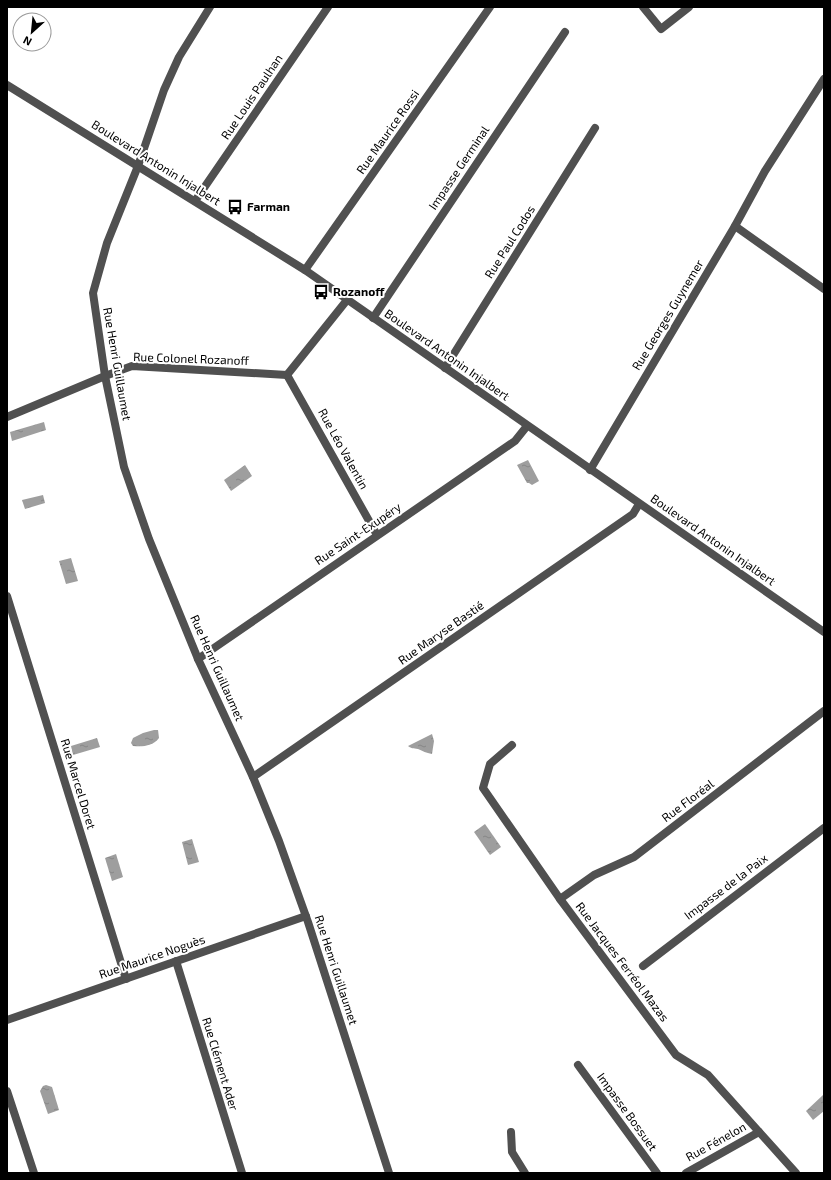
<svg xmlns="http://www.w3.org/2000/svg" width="831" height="1180" viewBox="0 0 831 1180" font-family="'Exo 2',sans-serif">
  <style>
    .water { fill: url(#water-ripples) }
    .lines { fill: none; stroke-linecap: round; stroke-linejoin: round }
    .pedestrian { stroke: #505050; stroke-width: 8 }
    .minor { stroke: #505050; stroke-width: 8 }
    .tertiary { stroke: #505050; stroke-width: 8 }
    .labels { text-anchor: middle; stroke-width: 4; stroke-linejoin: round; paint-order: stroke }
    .street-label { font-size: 12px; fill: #000; stroke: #fff }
    .poi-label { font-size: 12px; font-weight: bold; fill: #000; stroke: #fff; text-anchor: start }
  </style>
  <defs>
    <pattern id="water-ripples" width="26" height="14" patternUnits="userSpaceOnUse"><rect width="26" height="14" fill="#9e9e9e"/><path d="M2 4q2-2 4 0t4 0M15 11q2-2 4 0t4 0" fill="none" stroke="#868686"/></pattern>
  </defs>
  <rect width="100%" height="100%" fill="#fff"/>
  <!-- water -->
  <g class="water">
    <polygon points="44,422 46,430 12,441 10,432"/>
    <polygon points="528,460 539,481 532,485 529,483 527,483 517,465"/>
    <polygon points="245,465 252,476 231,491 224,480"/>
    <polygon points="43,495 45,503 25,509 22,500"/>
    <polygon points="71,558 78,581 66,584 59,561"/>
    <path d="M154 730H158L159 738C153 746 143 747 133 746L131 743 133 738 143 733Z"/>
    <path d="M432 734 434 741 432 754C426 753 423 751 418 749 413 748 412 749 408 746Z"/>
    <polygon points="97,738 100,747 73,755 71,746"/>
    <polygon points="485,824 501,847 490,855 474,832"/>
    <polygon points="192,839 199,862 188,865 182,842"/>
    <polygon points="116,854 123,877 112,881 105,858"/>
    <polygon points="46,1085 52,1087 59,1110 48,1114 40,1091 43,1086"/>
    <polygon points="823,1095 824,1111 813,1120 806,1111"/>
  </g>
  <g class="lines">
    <!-- pedestrian -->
    <g class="pedestrian">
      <polyline points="373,318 565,32"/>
      <polyline points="643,966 824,828"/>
    </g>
    <!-- minor -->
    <g class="minor">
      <polyline points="210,7 179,57 164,90 138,166 107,243 93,293 105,376 124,467 149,539 198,659 253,777 279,841 308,922 389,1173"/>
      <polyline points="643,7 661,29 689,7"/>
      <polyline points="195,201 328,7"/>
      <polyline points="735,226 824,289"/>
      <polyline points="305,270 490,7"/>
      <polyline points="445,368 595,128"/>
      <polyline points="287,375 377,535"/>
      <polyline points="7,417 105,376 132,366 287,375 347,300"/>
      <polyline points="590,470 735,226 765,171 824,79"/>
      <polyline points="7,596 126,979"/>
      <polyline points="198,659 515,441 527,426"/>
      <polyline points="512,745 490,764 483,788 560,899 676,1055 708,1075 796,1173"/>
      <polyline points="253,777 633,514 639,504"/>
      <polyline points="560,899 594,875 634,857 824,711"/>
      <polyline points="176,961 242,1173"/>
      <polyline points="7,1020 306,916"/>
      <polyline points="578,1065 657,1173"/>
      <polyline points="511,1132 512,1152 525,1173"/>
      <polyline points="686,1173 759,1132"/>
    </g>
    <!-- tertiary -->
    <g class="tertiary">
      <polyline points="7,85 305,270 824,632"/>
      <polyline points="7,1091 34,1173"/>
    </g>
  </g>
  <!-- icons -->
  <defs>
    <symbol id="bus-bare" viewBox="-9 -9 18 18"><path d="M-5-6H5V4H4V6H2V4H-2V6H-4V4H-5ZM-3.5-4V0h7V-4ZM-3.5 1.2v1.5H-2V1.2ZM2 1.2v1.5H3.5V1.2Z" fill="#000" stroke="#fff" stroke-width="2.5" paint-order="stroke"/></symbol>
  </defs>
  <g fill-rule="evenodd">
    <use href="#bus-bare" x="224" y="196" width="22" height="22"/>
    <use href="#bus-bare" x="310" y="281" width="22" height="22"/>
  </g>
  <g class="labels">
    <!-- street labels -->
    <g class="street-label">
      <text transform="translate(252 97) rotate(-56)" y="4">Rue Louis Paulhan</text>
      <text transform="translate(388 132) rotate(-55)" y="4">Rue Maurice Rossi</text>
      <text transform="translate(156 163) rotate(32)" y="4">Boulevard Antonin Injalbert</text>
      <text transform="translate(459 168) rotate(-56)" y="4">Impasse Germinal</text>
      <text transform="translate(510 242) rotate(-58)" y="4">Rue Paul Codos</text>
      <text transform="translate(668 315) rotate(-59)" y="4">Rue Georges Guynemer</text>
      <text transform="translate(447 355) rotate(35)" y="4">Boulevard Antonin Injalbert</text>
      <text transform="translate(191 359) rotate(2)" y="4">Rue Colonel Rozanoff</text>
      <text transform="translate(117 364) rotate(80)" y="4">Rue Henri Guillaumet</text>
      <text transform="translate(343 449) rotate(61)" y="4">Rue Léo Valentin</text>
      <text transform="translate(358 534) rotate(-34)" y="4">Rue Saint-Exupéry</text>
      <text transform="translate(713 540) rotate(35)" y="4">Boulevard Antonin Injalbert</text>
      <text transform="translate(441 633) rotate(-35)" y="4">Rue Maryse Bastié</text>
      <text transform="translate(217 668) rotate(66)" y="4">Rue Henri Guillaumet</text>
      <text transform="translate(78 784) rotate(73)" y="4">Rue Marcel Doret</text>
      <text transform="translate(688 801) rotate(-37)" y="4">Rue Floréal</text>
      <text transform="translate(726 887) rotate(-37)" y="4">Impasse de la Paix</text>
      <text transform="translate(152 957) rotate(-19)" y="4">Rue Maurice Noguès</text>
      <text transform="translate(622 962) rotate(53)" y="4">Rue Jacques Ferréol Mazas</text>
      <text transform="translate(336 970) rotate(72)" y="4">Rue Henri Guillaumet</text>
      <text transform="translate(220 1064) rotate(73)" y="4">Rue Clément Ader</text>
      <text transform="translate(627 1112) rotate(54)" y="4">Impasse Bossuet</text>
      <text transform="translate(716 1142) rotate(-29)" y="4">Rue Fénelon</text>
    </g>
    <!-- poi labels -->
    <g class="poi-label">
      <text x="247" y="211">Farman</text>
      <text x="333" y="296">Rozanoff</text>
    </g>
  </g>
  <!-- border -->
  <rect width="831" height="1180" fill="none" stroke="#000000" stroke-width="16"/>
  <!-- north arrow -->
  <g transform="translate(32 32) rotate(207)"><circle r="19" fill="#ffffff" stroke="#999999"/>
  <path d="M0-3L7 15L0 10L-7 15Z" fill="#000000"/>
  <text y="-6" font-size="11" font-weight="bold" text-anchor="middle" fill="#000000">N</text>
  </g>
</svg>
